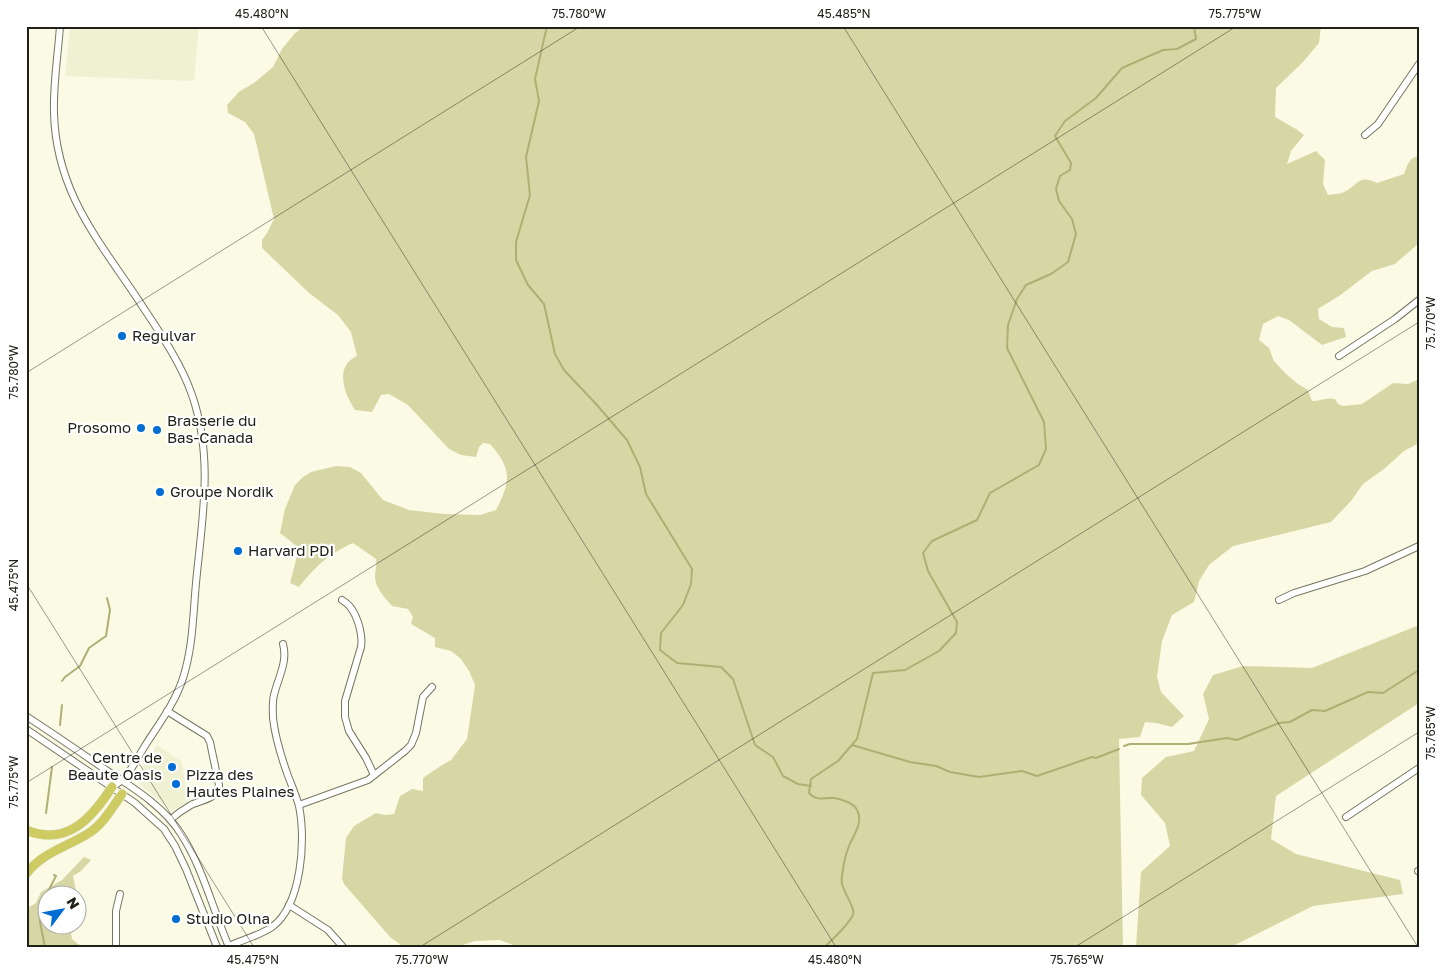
<svg xmlns="http://www.w3.org/2000/svg" width="1445" height="973" viewBox="0 0 1445 973" font-family="'Golos Text',sans-serif">
  <style>
    .built { fill: #f0f0d3 }
    .green { fill: #d7d7a6 }
    .lines { fill: none; stroke-linecap: round; stroke-linejoin: round }
    .stream { stroke: #afaf74; stroke-width: 2 }
    .minor-casing { stroke: #767662; stroke-width: 8 }
    .highway-casing { stroke: #e9e9e8; stroke-width: 10 }
    .minor { stroke: #fff; stroke-width: 6 }
    .highway { stroke: #cdcb61; stroke-width: 9 }
    .ticks { fill: none; stroke: #212119; stroke-width: 1; stroke-opacity: 0.45 }
    .poi-dot { fill: #006dd5; stroke: #fff; stroke-width: 2 }
    .labels { text-anchor: middle; stroke-width: 4.5; stroke-linejoin: round; paint-order: stroke }
    .poi-label { font-size: 15px; fill: #212119; stroke: #fff; text-anchor: start }
    .neatline { fill: none; stroke: #212119; stroke-width: 2 }
    .ticks-label { font-size: 12px; text-anchor: middle; fill: #212119 }
  </style>
  <rect width="100%" height="100%" fill="#fbfbe5"/>
  <!-- built -->
  <g class="built">
    <polygon points="70,26 199,26 194,81 65,76"/>
    <polygon points="157,745 182,762 188,801 175,809 171,810 142,786 139,782 138,776"/>
  </g>
  <!-- green -->
  <g class="green">
    <path d="M305 26H1321L1319 43 1303 62 1276 88 1275 117 1296 129 1304 135 1291 151 1287 164 1316 151 1325 160 1323 184 1328 195C1333 194 1340 194 1344 192 1359 185 1358 174 1377 183L1404 174C1407 166 1409 157 1419 156V243L1395 264 1372 271 1339 296 1318 309 1319 319 1332 327 1344 328 1346 337 1322 345 1289 320 1278 316 1263 324 1259 340 1269 348 1274 361 1285 373 1298 384 1308 390 1312 401C1321 401 1326 397 1335 399L1338 404 1343 406 1362 404 1393 383 1408 384 1419 379V443L1404 451 1384 469 1363 484 1351 501 1331 522 1233 546 1209 565 1199 581 1194 602 1172 615 1162 641 1157 677 1161 692 1184 716 1172 727 1156 723 1145 722 1140 737 1119 739 1123 947H519L500 940 475 941 457 947H421L401 945 390 937 344 884 342 879 346 838 354 826 376 813 385 815 394 814 400 796 412 789 423 791V778L442 765 451 760 467 739 475 685 469 671 461 659 451 651 435 647V638L411 624 413 617 408 609 392 606C385 598 375 587 375 577 375 570 377 566 376 559L353 543C328 554 315 567 299 587L290 583 299 548 280 533 285 509 295 485 303 477 311 472 336 466 350 467 361 473 383 500 409 510 444 514 480 515 496 510C511 481 512 469 490 444L483 443 479 447 476 457 461 455 449 449 408 405 389 394 381 395 372 412 355 410C344 394 334 366 357 356L351 332 338 315 309 293 262 248V240L267 233 274 219 254 134 245 122 228 113 227 105 240 91 254 83 273 67 282 49 295 33Z"/>
    <polygon points="1419,625 1419,703 1276,796 1271,839 1296,854 1400,880 1403,894 1313,906 1231,947 1136,947 1141,872 1170,846 1165,823 1141,795 1142,778 1166,757 1194,751 1209,719 1203,694 1213,675 1243,666 1312,668"/>
    <polygon points="84,857 91,860 81,871 73,876 77,895 48,896 48,926 70,926 72,939 78,944 86,947 26,947 26,909 36,903 41,892 62,880"/>
  </g>
  <g class="lines">
    <!-- stream -->
    <g class="stream">
      <polyline points="547,26 535,79 539,101 526,157 530,195 516,242 516,260 528,285 544,304 555,354 564,370 597,405 627,440 640,467 646,494 692,569 691,584 683,605 661,633 660,650 677,663 721,667 733,679 755,745 773,757 783,776 798,784 811,786"/>
      <polyline points="62,681 65,677 80,666 89,648 106,636 110,610 107,598"/>
      <polyline points="60,725 62,705"/>
      <polyline points="852,745 910,762 936,766 950,772 979,777 1022,771 1037,776 1092,757 1096,758 1119,749"/>
      <polyline points="1124,746 1130,744 1188,744 1227,738 1237,740 1279,723 1290,722 1312,710 1325,711 1368,692 1383,693 1419,670"/>
      <polyline points="46,813 52,767"/>
      <polyline points="45,947 40,922 42,903 56,876 54,875"/>
      <path d="M825 947C834 937 847 927 853 915 856 909 844 893 842 884 841 879 842 874 843 869 844 861 846 854 849 846 853 836 864 822 857 810 854 803 841 799 834 798 824 797 817 802 809 793L811 779 838 761 857 739 873 673 905 670 939 651 956 633 957 622 928 571 923 553 932 541 977 520 990 493 1039 465 1046 449 1044 422 1007 348 1008 325 1017 299 1026 285 1051 274 1068 262 1076 234 1072 219 1059 201 1056 189 1060 176 1070 170 1071 163 1055 136 1065 121 1096 98 1122 68 1163 50 1177 49 1196 39 1194 26"/>
    </g>
    <defs>
      <g id="minor">
        <path d="M60 26C58 55 53 84 54 113 56 190 96 237 137 298 157 329 180 360 192 395 214 458 202 519 196 583 193 615 193 647 183 678 175 704 157 726 143 749 137 759 130 773 122 780 119 783 115 785 112 787"/>
        <polyline points="1365,135 1378,124 1419,64"/>
        <polyline points="1339,356 1395,319 1419,300"/>
        <path d="M342 600C345 602 349 605 351 608 358 618 363 635 361 647L345 701V717L349 731 366 758 374 775"/>
        <polyline points="1279,600 1294,593 1365,571 1419,546"/>
        <path d="M167 711 207 736 210 742 219 785C218 799 201 800 191 805 184 809 177 814 171 819"/>
        <path d="M26 716C52 733 77 750 103 768 130 786 163 805 181 834 203 868 213 910 229 947"/>
        <polyline points="26,729 135,803 164,829 175,846 186,869 217,947"/>
        <polyline points="299,805 368,780 405,751 411,745 416,733 423,697 432,687"/>
        <polyline points="1346,817 1419,768"/>
        <polyline points="1418,871 1419,871"/>
        <polyline points="289,905 328,930 343,947"/>
        <polyline points="116,947 116,911 120,894"/>
        <path d="M227 947C241 940 259 936 272 927 302 905 306 839 299 806 296 795 291 784 287 773 281 756 275 736 273 718 273 711 272 703 274 695 278 678 288 662 283 644"/>
      </g>
      <g id="highway">
        <path d="M26 830C67 847 92 818 112 787"/>
        <path d="M26 874C43 852 67 847 89 833 103 824 112 808 122 794"/>
      </g>
    </defs>
    <!-- minor casing -->
    <use href="#minor" class="minor-casing"/>
    <!-- highway casing -->
    <use href="#highway" class="highway-casing"/>
    <!-- minor -->
    <use href="#minor" class="minor"/>
    <!-- highway -->
    <use href="#highway" class="highway"/>
  </g>
  <!-- ticks -->
  <path class="ticks" d="M261 26 836 947M843 26 1418 947M26 373 581 26M26 583 254 947M26 783 1237 26M420 947 1419 322M1075 947 1419 732"/>
  <!-- markers -->
  <g class="poi-dot">
    <circle cx="122" cy="336" r="5"/>
    <circle cx="141" cy="428" r="5"/>
    <circle cx="157" cy="430" r="5"/>
    <circle cx="160" cy="492" r="5"/>
    <circle cx="238" cy="551" r="5"/>
    <circle cx="172" cy="767" r="5"/>
    <circle cx="176" cy="784" r="5"/>
    <circle cx="176" cy="919" r="5"/>
  </g>
  <g class="labels">
    <!-- poi labels -->
    <g class="poi-label">
      <text x="132" y="341">Regulvar</text>
      <text x="167" y="426">Brasserie du<tspan x="167" dy="17">Bas-Canada</tspan></text>
      <text x="131" y="433" text-anchor="end">Prosomo</text>
      <text x="170" y="497">Groupe Nordik</text>
      <text x="248" y="556">Harvard PDI</text>
      <text x="162" y="763" text-anchor="end">Centre de<tspan x="162" dy="17">Beaute Oasis</tspan></text>
      <text x="186" y="780">Pizza des<tspan x="186" dy="17">Hautes Plaines</tspan></text>
      <text x="186" y="924">Studio Olna</text>
    </g>
  </g>
  <!-- border -->
  <rect width="1445" height="973" fill="none" stroke="#ffffff" stroke-width="55"/>
  <!-- north arrow -->
  <g transform="translate(62 910) rotate(58)"><circle r="24" fill="#ffffff" stroke="#a6a6a3"/>
  <path d="M0-4L9 19L0 12L-9 19Z" fill="#006dd5"/>
  <text y="-8" font-size="14" font-weight="bold" text-anchor="middle" fill="#212119">N</text>
  </g>
  <rect x="28" y="28" width="1390" height="918" class="neatline"/>
  <g class="ticks-label">
    <text x="262" y="18">45.480°N</text>
    <text x="579" y="18">75.780°W</text>
    <text x="844" y="18">45.485°N</text>
    <text x="1235" y="18">75.775°W</text>
    <text transform="translate(1431 323) rotate(-90)" y="4">75.770°W</text>
    <text transform="translate(14 372) rotate(-90)" y="4">75.780°W</text>
    <text transform="translate(14 585) rotate(-90)" y="4">45.475°N</text>
    <text transform="translate(1431 733) rotate(-90)" y="4">75.765°W</text>
    <text transform="translate(14 782) rotate(-90)" y="4">75.775°W</text>
    <text x="253" y="964">45.475°N</text>
    <text x="422" y="964">75.770°W</text>
    <text x="835" y="964">45.480°N</text>
    <text x="1077" y="964">75.765°W</text>
  </g>
</svg>
